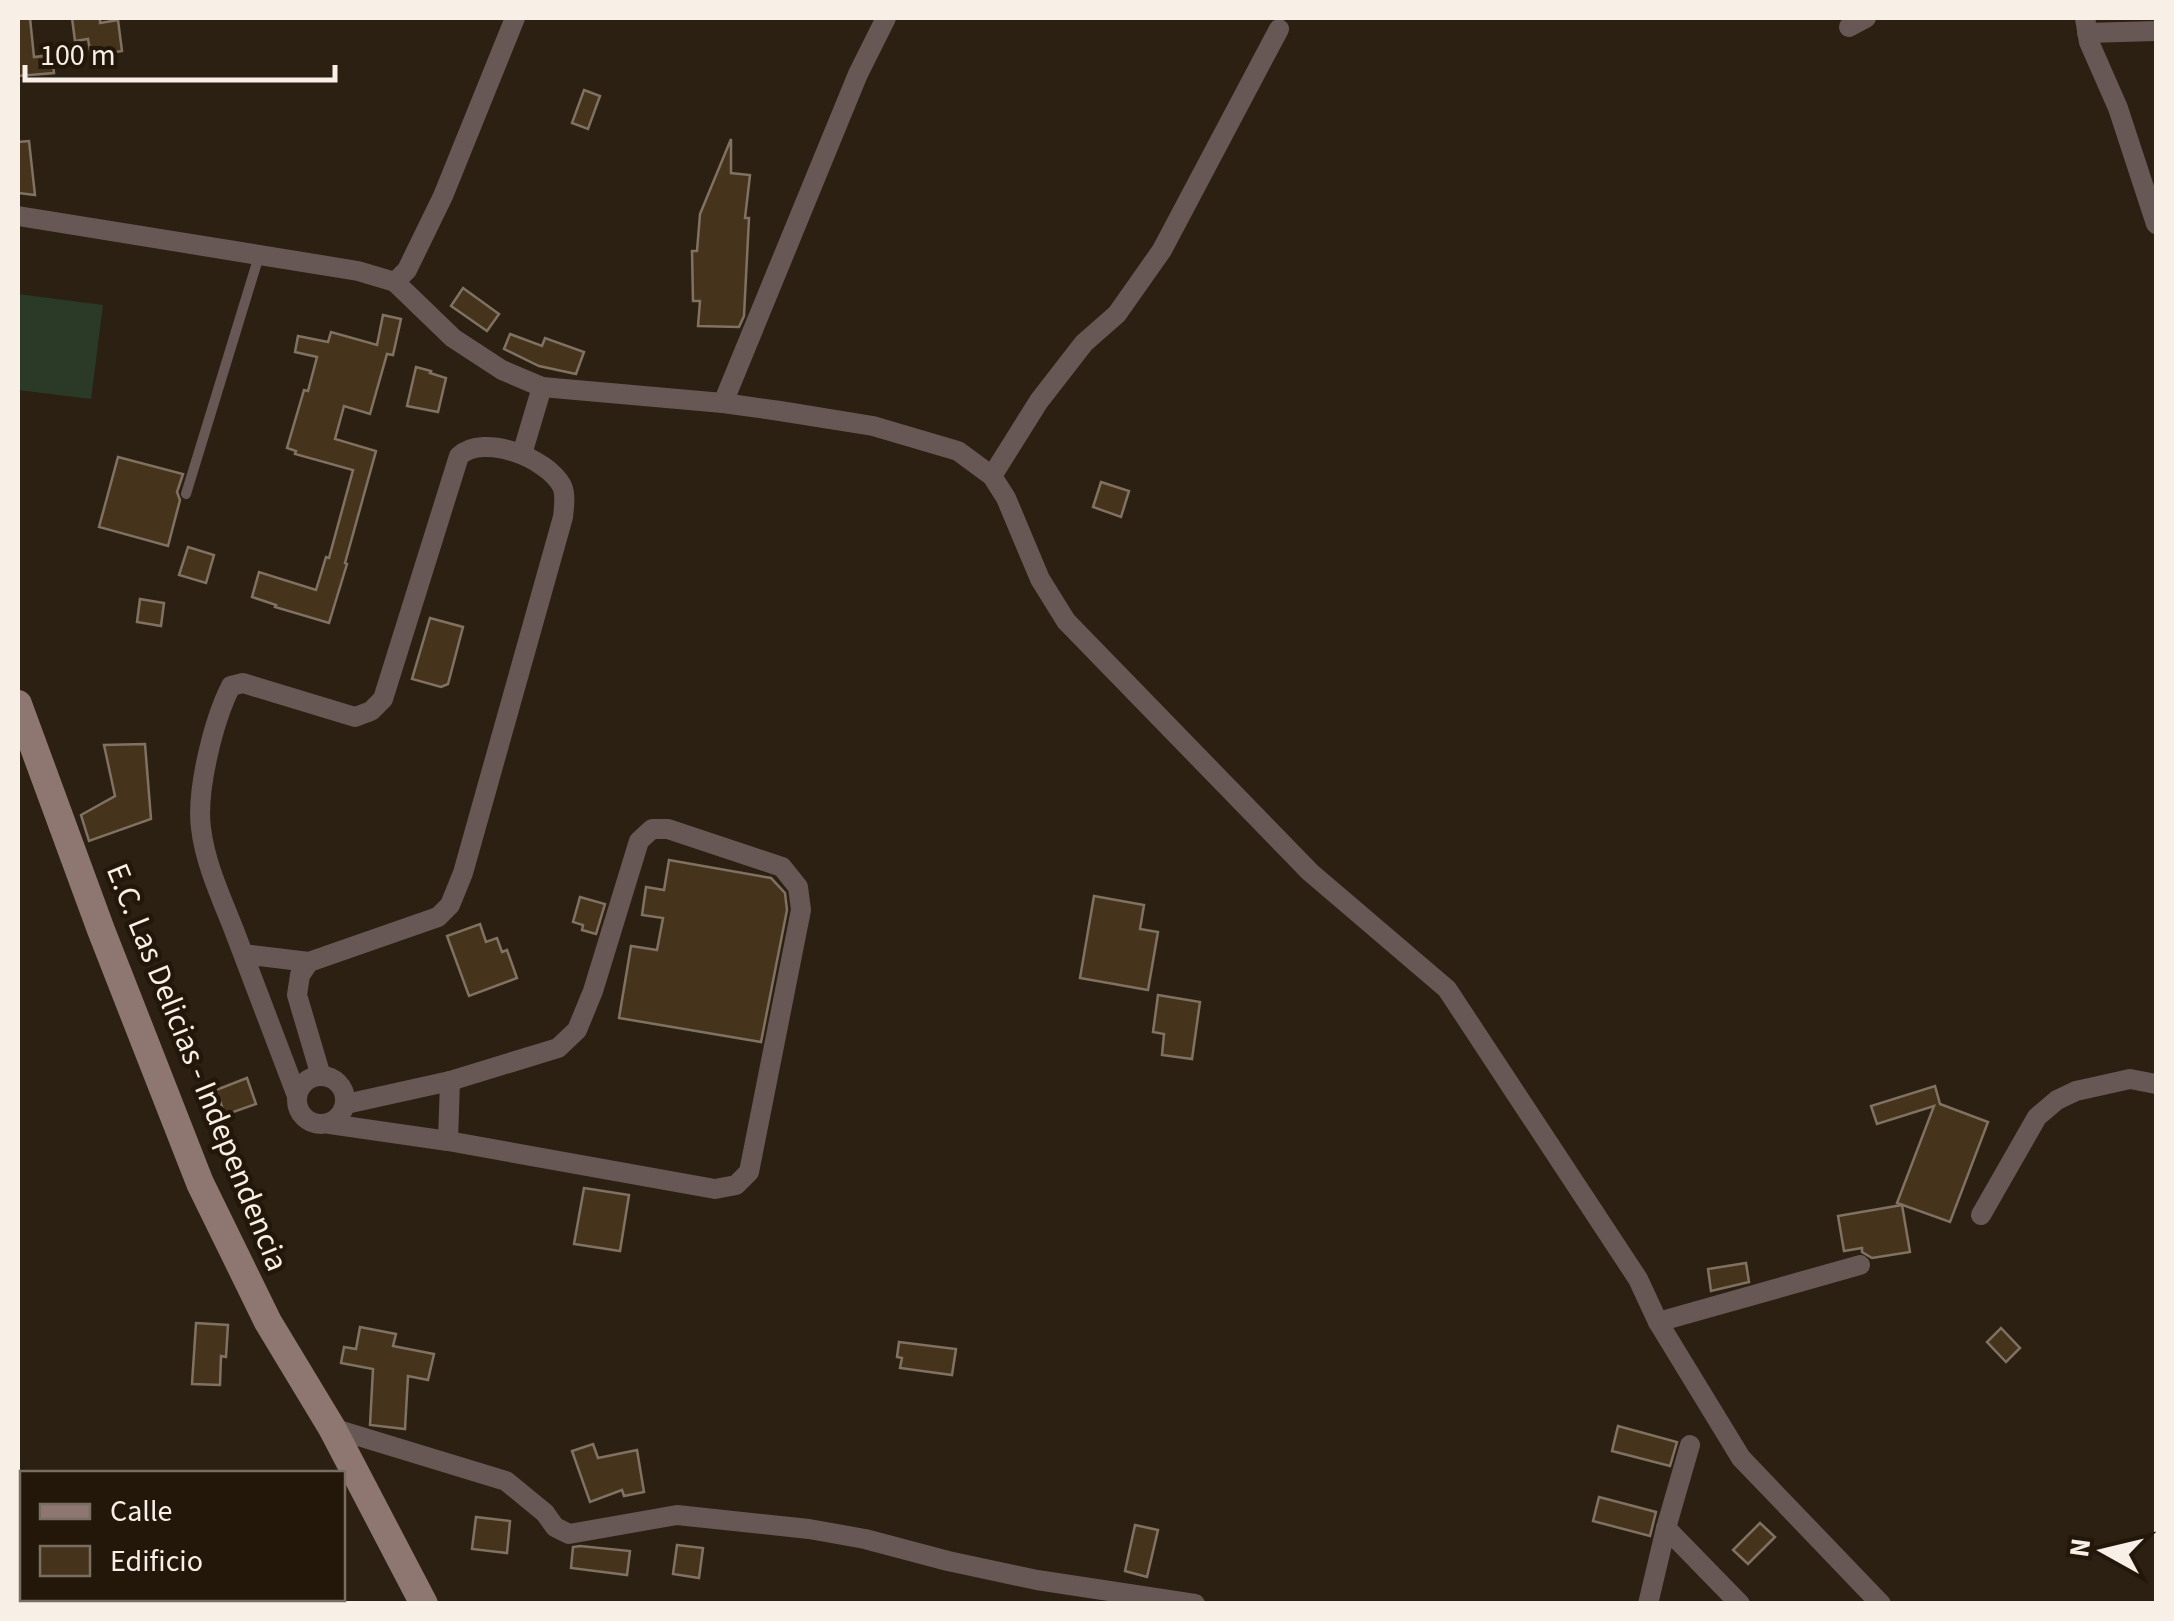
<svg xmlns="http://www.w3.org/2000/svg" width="2174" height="1621" viewBox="0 0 2174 1621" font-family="'Source Sans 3',sans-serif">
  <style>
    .green { fill: #2a3a26 }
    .building { fill: #46331b; stroke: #807262; stroke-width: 2.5 }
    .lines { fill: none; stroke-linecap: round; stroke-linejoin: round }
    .lane { stroke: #675855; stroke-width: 10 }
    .street { stroke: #675855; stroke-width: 20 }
    .secondary { stroke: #8e7771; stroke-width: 28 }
    .labels { text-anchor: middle; stroke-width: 9; stroke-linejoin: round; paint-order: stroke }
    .street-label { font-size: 32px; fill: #f8f0e7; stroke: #221709 }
  </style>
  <rect width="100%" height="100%" fill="#2c2013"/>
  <!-- green -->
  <polygon class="green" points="18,294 103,305 91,399 18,390"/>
  <!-- building -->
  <g class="building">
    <polygon points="18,18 30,18 34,57 52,55 54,73 18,76"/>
    <polygon points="72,18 100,18 100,23 118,20 122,51 91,56 88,39 75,41"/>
    <polygon points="584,90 600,96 588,129 572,123"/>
    <polygon points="731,139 731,173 750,175 745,218 749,218 744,316 739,327 698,326 700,301 693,301 692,251 697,251 700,214"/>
    <polygon points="29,141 35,195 18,193 18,142"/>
    <polygon points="463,288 499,314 487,331 451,306"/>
    <polygon points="383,315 401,319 393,355 387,354 370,414 344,406 335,439 376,451 345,563 347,564 329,623 275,607 276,605 252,597 259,572 316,590 326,557 329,558 353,470 295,454 296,451 287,448 304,390 308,391 317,357 295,352 298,336 328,342 331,332 377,345"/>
    <polygon points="510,334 542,346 545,338 584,352 576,374 539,366 504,349"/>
    <polygon points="416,367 431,371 430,373 446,378 438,412 407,406"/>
    <polygon points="118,457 183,474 177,492 180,500 168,546 99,527"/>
    <polygon points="1101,482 1129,491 1121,517 1093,507"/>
    <polygon points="188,547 214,555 206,583 179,575"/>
    <polygon points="140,599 164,603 161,626 137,622"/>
    <polygon points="430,618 463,627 448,684 441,687 412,679"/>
    <polygon points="145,744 151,819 89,841 81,815 115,796 104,745"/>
    <polygon points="669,860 771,878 785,893 787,910 761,1042 619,1018 631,946 657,950 663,918 642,915 646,887 664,890"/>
    <polygon points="1094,896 1144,905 1140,929 1158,932 1148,990 1080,978"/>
    <polygon points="580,897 605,904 596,934 582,930 583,925 573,922"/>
    <polygon points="480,924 486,942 497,938 502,952 507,950 517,978 469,996 447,936"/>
    <polygon points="1158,995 1200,1002 1192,1059 1162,1055 1164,1034 1153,1032"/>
    <polygon points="247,1078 256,1104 225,1115 216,1090"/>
    <polygon points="1935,1086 1940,1104 1988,1122 1950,1222 1897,1203 1934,1106 1877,1124 1871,1106"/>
    <polygon points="584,1188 629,1195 620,1251 574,1244"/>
    <polygon points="1902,1205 1910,1252 1872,1258 1862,1252 1862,1248 1844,1251 1838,1216"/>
    <polygon points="1746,1263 1749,1282 1711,1291 1708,1269"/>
    <polygon points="196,1323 228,1325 226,1357 221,1356 220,1385 192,1384"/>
    <polygon points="360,1327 396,1334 393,1346 434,1354 428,1380 408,1376 405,1429 370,1425 373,1369 341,1363 344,1347 356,1349"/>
    <polygon points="2001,1328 2020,1348 2006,1362 1987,1342"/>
    <polygon points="899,1342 956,1349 952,1375 900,1368 902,1358 897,1357"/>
    <polygon points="1618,1426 1677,1442 1670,1466 1612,1451"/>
    <polygon points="593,1444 598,1458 637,1450 644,1492 624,1496 622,1490 590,1502 572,1451"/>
    <polygon points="1599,1497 1656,1512 1650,1536 1593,1521"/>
    <polygon points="476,1517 510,1521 507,1553 472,1549"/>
    <polygon points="1760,1523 1775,1537 1748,1564 1733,1550"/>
    <polygon points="1135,1525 1158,1530 1147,1577 1125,1571"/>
    <polygon points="677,1545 703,1548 699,1578 673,1574"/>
    <polygon points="580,1546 630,1551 627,1575 571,1568 573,1547"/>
  </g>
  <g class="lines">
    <!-- lane -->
    <polyline class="lane" points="186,494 259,256"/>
    <!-- street -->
    <g class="street">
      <polyline points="2085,18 2089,42 2118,108 2156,224"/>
      <polyline points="1849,27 1866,18"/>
      <polyline points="2087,33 2156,31"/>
      <polyline points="18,216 358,271 395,282 453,338 502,370 542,387 723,403 780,411 873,426 958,451 992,476 1006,498 1040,579 1066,621 1310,872 1447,989 1638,1279 1658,1322 1741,1458 1881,1604"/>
      <polyline points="395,282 407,270 443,196 515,18"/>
      <polyline points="723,403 858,74 886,18"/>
      <polyline points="522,454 542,387"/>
      <polyline points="992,476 1039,401 1084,343 1117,314 1162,250 1279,29"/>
      <path d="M243 954 309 962 438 917 450 905 463 873 563 517C564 507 566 495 562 486 547 458 484 433 459 456L383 699 371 711 355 717 243 683 231 686C214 719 196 790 201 828 205 863 221 897 234 930 255 986 276 1041 297 1096"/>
      <polyline points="309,962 300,975 297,995 321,1076"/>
      <circle cx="321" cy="1100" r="24"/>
      <polyline points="330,1124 448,1141 715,1189 736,1185 749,1172 801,910 798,887 782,867 668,829 652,829 639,841 593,991 577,1030 558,1048 450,1081 346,1104"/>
      <polyline points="448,1141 450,1081"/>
      <polyline points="1981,1215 2037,1117 2057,1100 2076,1091 2130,1079 2156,1084"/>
      <polyline points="1658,1322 1860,1265"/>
      <polyline points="332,1428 506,1481 545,1513 555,1527 569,1534 677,1515 809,1529 865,1539 948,1561 1037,1580 1195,1604"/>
      <polyline points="1666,1528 1740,1604"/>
      <polyline points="1648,1604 1666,1528 1690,1445"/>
    </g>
    <!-- secondary -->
    <polyline class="secondary" points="18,704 101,930 200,1183 268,1322 332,1428 424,1604"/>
  </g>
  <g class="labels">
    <!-- street labels -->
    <g class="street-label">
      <text transform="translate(198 1067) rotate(68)" y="11">E.C. Las Delicias - Independencia</text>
    </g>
  </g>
  <!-- border -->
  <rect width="2174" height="1621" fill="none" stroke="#f8f0e7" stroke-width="40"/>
  <!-- legend -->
  <rect x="20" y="1471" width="325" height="130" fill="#221709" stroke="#786e62" stroke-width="2.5"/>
  <rect x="40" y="1504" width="50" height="15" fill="#8e7771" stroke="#786e62" stroke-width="2.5"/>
  <text x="110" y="1521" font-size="30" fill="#f8f0e7">Calle</text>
  <rect x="40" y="1546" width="50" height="30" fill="#46331b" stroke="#786e62" stroke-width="2.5"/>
  <text x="110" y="1571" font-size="30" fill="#f8f0e7">Edificio</text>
  <!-- north arrow -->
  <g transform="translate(2104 1551) rotate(278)" stroke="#221709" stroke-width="8" paint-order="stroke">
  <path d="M0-8L18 38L0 25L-18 38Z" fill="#f8f0e7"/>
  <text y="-15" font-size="28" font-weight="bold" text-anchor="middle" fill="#f8f0e7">N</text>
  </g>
  <!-- scale -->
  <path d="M25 65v15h310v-15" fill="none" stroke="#f8f0e7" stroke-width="5"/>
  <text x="40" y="65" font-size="30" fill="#f8f0e7" stroke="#221709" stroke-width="8" paint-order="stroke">100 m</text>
</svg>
